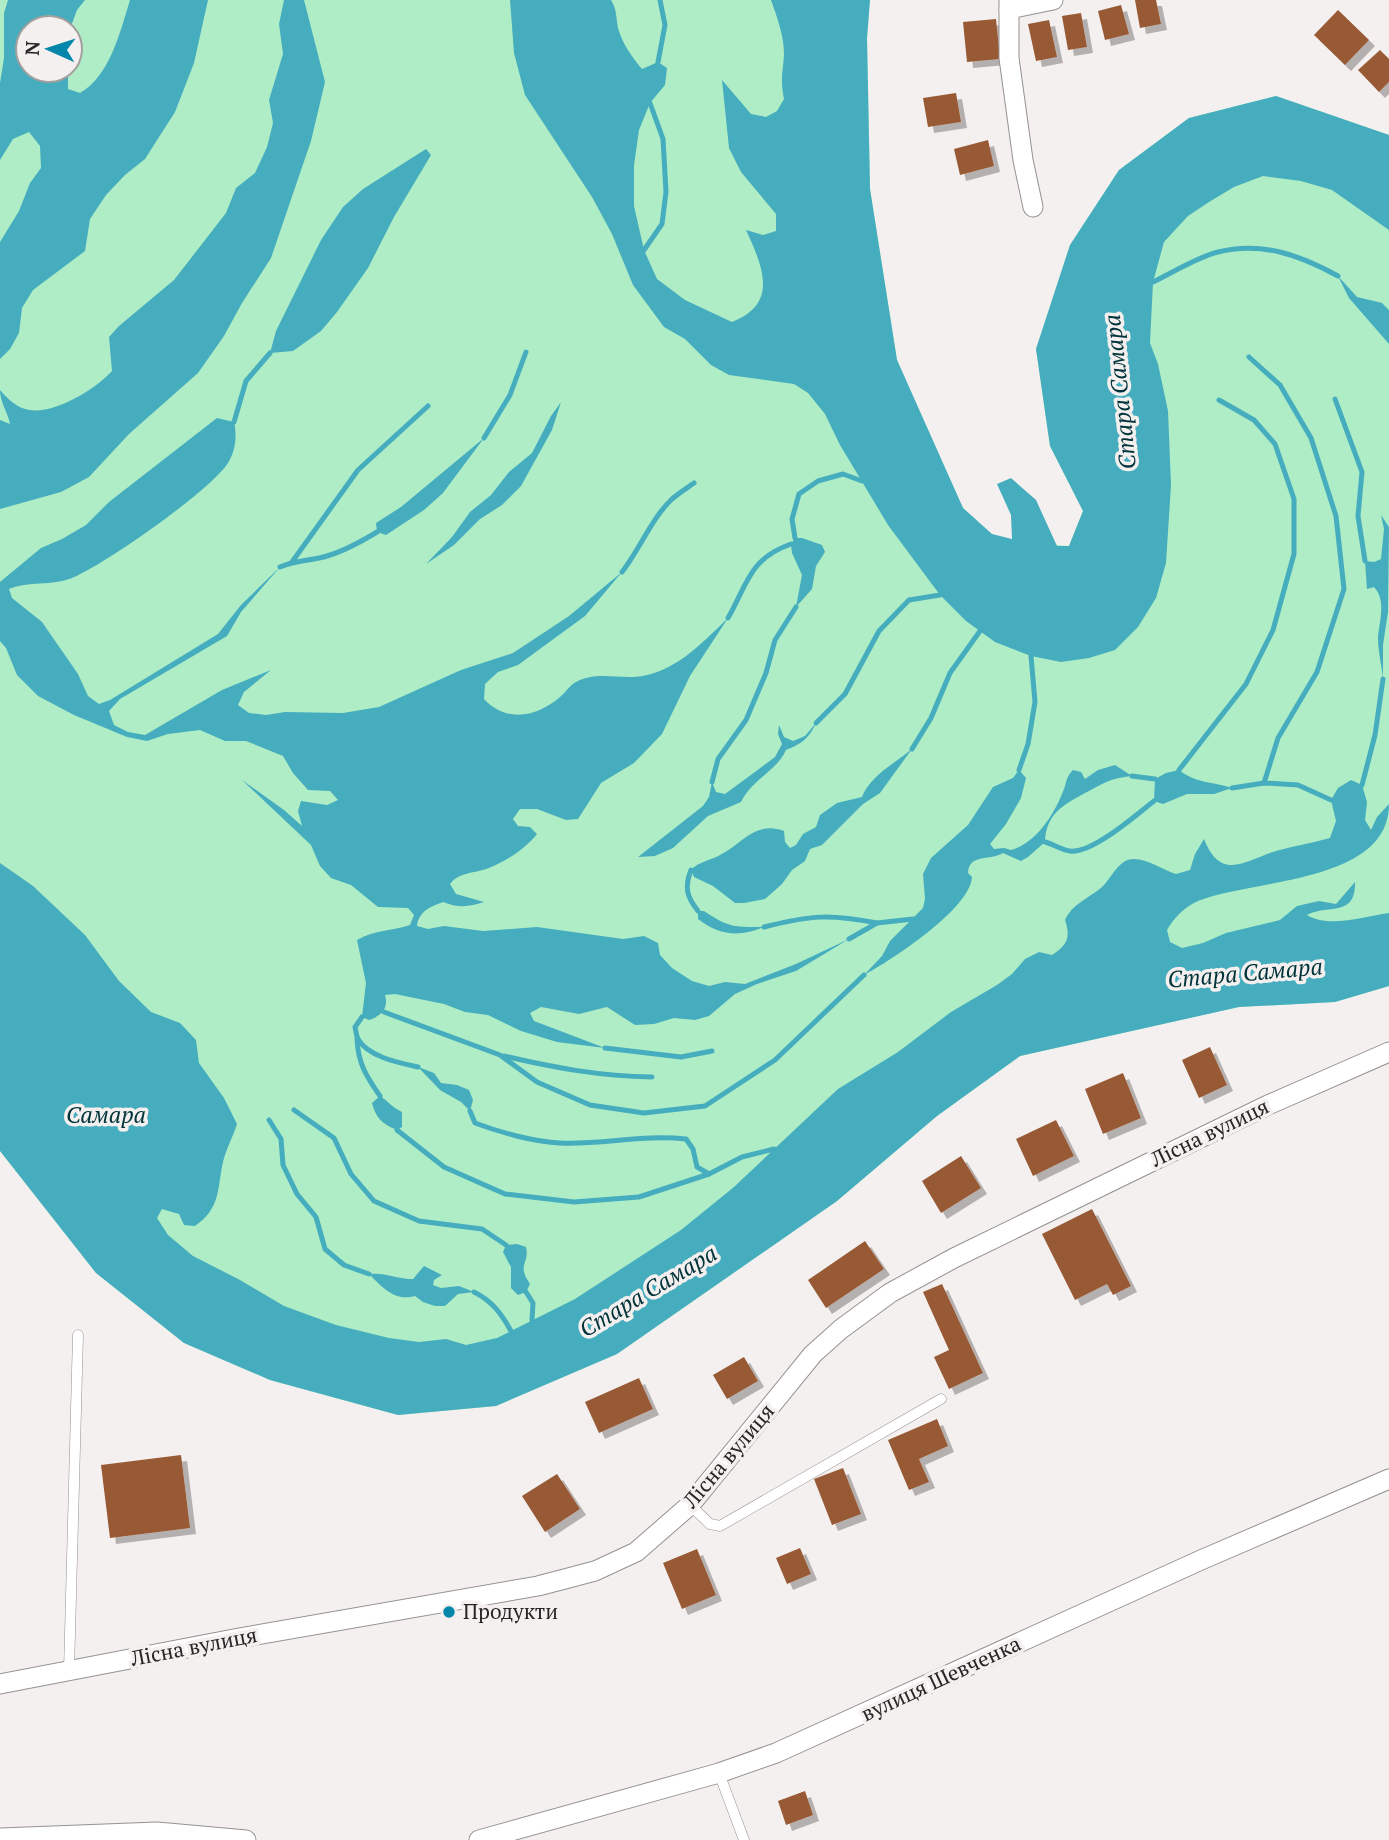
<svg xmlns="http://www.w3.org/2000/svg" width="1389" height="1840" viewBox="0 0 1389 1840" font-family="'PT Serif',serif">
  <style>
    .green { fill: #aeedc6; fill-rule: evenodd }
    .water { fill: #46adbe }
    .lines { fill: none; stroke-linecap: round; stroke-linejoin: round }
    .stream { stroke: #46adbe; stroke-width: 5 }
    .building { fill: #985a35; filter: url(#shadow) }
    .service-casing { stroke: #959290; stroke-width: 11 }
    .minor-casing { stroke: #959290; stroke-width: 21 }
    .service { stroke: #fff; stroke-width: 10 }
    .minor { stroke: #fff; stroke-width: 19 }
    .poi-dot { fill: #0386a9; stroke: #f4f0ef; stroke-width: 2.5 }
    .labels { text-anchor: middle; stroke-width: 7; stroke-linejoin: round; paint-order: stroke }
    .street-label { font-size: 21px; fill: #272525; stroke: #f4f0ef }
    .poi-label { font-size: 21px; fill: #272525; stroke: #f4f0ef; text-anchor: start }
    .water-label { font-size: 23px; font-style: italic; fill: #00333a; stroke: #f4f0ef }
  </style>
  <defs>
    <filter id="shadow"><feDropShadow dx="6" dy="6" stdDeviation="0" flood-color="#0004"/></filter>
  </defs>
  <rect width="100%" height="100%" fill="#f4f0ef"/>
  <!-- green -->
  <path class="green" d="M0 0H870L867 38 870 189 897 360 963 508 992 535 1012 540 1069 546 1083 511 1050 446 1036 349 1070 245 1119 170 1189 118 1276 96 1389 135V986L1335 1002 1239 1007 1020 1056 937 1116 837 1201 617 1354 496 1406 398 1415 270 1380 184 1343 96 1273 0 1151ZM28 28H70V70H28Z"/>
  <!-- water -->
  <g class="water">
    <path d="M8 0H85L77 10 70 29 28 28V70H68V89L80 93C110 76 120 32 130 0H208L194 63 175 112 145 159 125 175 106 195 90 219 85 251 33 290 22 308 19 333 10 349 0 359V242L19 211 30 183 41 168 40 146 29 132 13 139 0 160V83L4 58V13Z"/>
    <path d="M284 0H304L325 82 311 141 271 258 242 303 224 336 198 373 129 434 89 477 61 492 0 509V420L10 424C8 412 0 403 0 390 5 396 14 405 22 408 48 419 95 390 112 371L109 337 119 326 174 280 226 213 236 188 255 173 267 147 273 123 269 100 283 54 279 24Z"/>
    <path d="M510 0H611C617 9 616 18 618 28 622 43 632 57 642 69L658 62 667 68 665 85 650 103 639 130 634 165V206L644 250 657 279 685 300 732 322C779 304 763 267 746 230L763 235 776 231V214L741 172 729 148 722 80 751 114 766 117 777 111 784 99C780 78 783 74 784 54 784 36 777 17 771 0H870L867 38 870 189 897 360 963 508 992 534 1012 539 1011 515 997 484 1011 478 1036 500 1057 546H1069L1083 511 1050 446 1036 349 1070 245 1119 170 1189 118 1276 96 1389 135V230L1332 190 1301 181 1263 176 1234 187 1209 202 1188 216 1164 242 1153 282 1150 343 1158 364 1168 411 1171 485 1166 563 1156 598 1138 627 1115 650 1089 658 1061 662 1031 656 995 642 966 621 940 595 888 525 840 445 825 414 808 393 794 384 729 375 711 365 685 339 664 327 633 285 612 234 592 197 525 95 514 53Z"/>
    <polygon points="426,149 431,155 394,217 368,268 337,312 321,331 293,351 270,353 276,331 321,240 343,207 363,189"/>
    <polygon points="1338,276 1357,297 1382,303 1389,310 1389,344 1349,298"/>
    <polygon points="561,402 552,430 521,486 502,505 480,519 454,545 426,564 452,537 470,512 491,495 509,472 532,453 551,416"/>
    <path d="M217 418 234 422C237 435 236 450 228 463 210 491 104 565 72 578 52 586 28 581 9 589L12 598 42 622 78 674 88 696 99 704 110 700 218 634 241 605 280 567 241 612 227 636 120 699 109 711 114 725 128 732 145 735 222 690 271 670 244 692 238 705 249 713 266 715 285 712 343 713 379 707 461 670 513 653 569 616 622 572 585 616 518 665 498 672 485 684 484 699C506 723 537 717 560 697 565 693 570 685 576 682 595 672 614 678 634 677 674 674 701 644 728 618L690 676 662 734 634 763 601 783 578 819 566 820 537 809H520L513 819 518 826 530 827 537 834C526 848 508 860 491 867 476 874 460 871 450 884L456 894 484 902C469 907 458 908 443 902 430 907 419 911 417 926L428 929 444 926 483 931 537 927 623 939 644 936 658 943 660 955 672 968 692 981 709 986 725 982 745 984 796 964 849 939 796 971 757 984 735 994 709 1016 695 1020 674 1018 654 1024 635 1025 607 1007 579 1014 541 1007 530 1013 534 1021 605 1048 557 1042 521 1031 488 1015 465 1012 444 1004 395 994 385 995C389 1009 381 1016 369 1020L362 1017 366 983 357 940C374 930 392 931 410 925L414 915 408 908 378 907 351 885 331 878 320 866 311 845 242 780 284 810 302 826 298 811 301 801 327 805 338 800 330 791 308 790 293 773 283 756 246 741H225L200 730 168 734 147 741 127 737 74 715 38 696 17 675 6 648 0 641V582L41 548 62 539 86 525 109 502Z"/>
    <polygon points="484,438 443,493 424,510 386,535 377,532 376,523 401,507"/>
    <path d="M1381 515 1389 527 1388 612 1383 645V679C1382 666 1378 652 1378 638 1379 622 1387 601 1374 587L1367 589 1365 561 1374 562 1381 559 1384 529Z"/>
    <polygon points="795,538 802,538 822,545 825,552 816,566 812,589 796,607 802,575 792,553 791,544"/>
    <path d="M816 723C809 738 802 744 786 750 776 772 753 778 741 802L708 816 673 848 655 856 638 857 703 806 709 797 712 782 716 792 725 794 775 757 782 744 778 734 779 725 784 737 793 741 805 736Z"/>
    <path d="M912 749 880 793 863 804 822 845 810 849 805 861 792 870 782 884 765 899 744 903H735L713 886 694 877 691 870C699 861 710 861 720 855 742 844 756 820 784 831L785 842 790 848 796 845 803 834 816 827 820 815 837 803 862 797C870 776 895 763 912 749Z"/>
    <path d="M1115 765 1132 776C1107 779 1105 783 1085 793 1063 805 1046 814 1045 842L1028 857 1021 861 1003 853C991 861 969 853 968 873L972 877C970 909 892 960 864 975L882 956 890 941 923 908 925 899 923 874 931 858 968 825 993 787 1013 778 1019 770 1026 778 1021 798 1006 824 990 844 994 849 1004 848 1011 850C1037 843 1055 813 1064 789 1067 781 1066 777 1073 770L1081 772 1085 779 1098 770Z"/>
    <path d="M1179 770C1197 784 1211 781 1232 788L1214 794H1187L1163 804 1154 801 1155 779 1166 773Z"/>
    <path d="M1351 780 1362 785 1367 802 1365 820 1371 830 1377 817 1389 804C1389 884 1251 879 1198 901 1184 907 1174 918 1167 930L1170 942 1182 948 1203 943 1226 933 1280 920 1297 906 1319 901 1336 904 1355 882C1356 918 1327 904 1307 915 1330 929 1364 916 1389 913V986L1335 1002 1239 1007 1020 1056 937 1116 837 1201 617 1354 496 1406 398 1415 270 1380 184 1343 96 1273 0 1151V863L33 886 85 935 119 981 151 1012 180 1023 196 1040 199 1063 224 1098 237 1124C233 1137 226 1149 223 1162 217 1189 221 1208 195 1226L184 1225 179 1214 162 1209 157 1218 168 1235 193 1256 240 1280 284 1306 336 1325 389 1338 419 1342 446 1339 466 1345 497 1338 575 1299 681 1230 734 1187 838 1089 898 1052 951 1012 997 985 1012 974 1025 959 1039 952 1052 955C1067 945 1071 938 1065 920 1073 903 1088 899 1102 887 1112 878 1118 859 1134 859 1148 859 1163 870 1176 874L1190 870 1195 854 1204 839C1221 882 1245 861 1276 851 1294 846 1312 843 1330 838L1336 821 1331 800 1338 788Z"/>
    <path d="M698 911H704C729 928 735 927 764 927 740 937 720 936 698 919Z"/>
    <polygon points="418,1067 434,1073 441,1083 457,1085 469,1090 473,1100 470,1111 461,1102 440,1090"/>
    <path d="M380 1096C388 1101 393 1108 402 1112V1127L397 1130C382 1124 376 1118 372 1103Z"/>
    <path d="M517 1244 526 1247C530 1265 516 1263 530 1284L526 1292 518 1295 511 1288V1267L503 1252 506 1245Z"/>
    <path d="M424 1266 442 1275 434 1280 433 1285 441 1288 459 1286 474 1292 458 1294 445 1306H435L423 1302 415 1296C395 1302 382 1287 369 1274 384 1272 398 1279 413 1279Z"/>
  </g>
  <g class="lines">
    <!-- stream -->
    <g class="stream">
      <polyline points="658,62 665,25 660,0"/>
      <polyline points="644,250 662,224 666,192 663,139 650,103"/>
      <path d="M1153 282C1172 273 1197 257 1218 252 1261 241 1300 255 1338 276"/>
      <polyline points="1249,357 1280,385 1311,438 1336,516 1344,589 1317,672 1278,738 1264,783"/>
      <polyline points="1335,399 1362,472 1358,516 1365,561"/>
      <polyline points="234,422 246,381 270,353"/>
      <polyline points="484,438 510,395 526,352"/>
      <polyline points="795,538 792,519 799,494 818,481 843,474 862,481"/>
      <polyline points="292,562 358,470 428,406"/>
      <path d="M280 567C293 561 305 561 319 558 339 554 359 543 377 532"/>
      <path d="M622 572C640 549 651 519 672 499 679 493 687 488 694 483"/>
      <path d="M728 618C748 583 749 559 791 544"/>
      <polyline points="816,723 845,694 879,631 909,600 940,595"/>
      <polyline points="912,749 931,718 950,673 980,631"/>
      <polyline points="1019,770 1028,744 1035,702 1031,656"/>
      <polyline points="1179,770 1246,684 1273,630 1294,554 1294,499 1275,444 1254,420 1219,400"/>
      <polyline points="1132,776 1155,779"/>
      <polyline points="712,782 718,759 746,720 766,673 775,640 796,607"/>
      <polyline points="1362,785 1375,735 1383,679"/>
      <polyline points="1232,788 1264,783 1298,785 1331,800"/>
      <path d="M1045 842C1053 844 1062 850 1070 851 1092 854 1136 815 1154 801"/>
      <path d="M691 870C684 888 687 897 698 911"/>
      <path d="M764 927C811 915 830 914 877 923"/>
      <polyline points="849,939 877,923 913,919"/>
      <polyline points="384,1012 500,1055 537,1082 590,1105 644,1113 705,1106 775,1060 864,975"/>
      <path d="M362 1017 355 1027C356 1031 356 1035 358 1039 368 1057 400 1063 418 1067"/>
      <path d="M357 1039C358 1063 366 1076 380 1096"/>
      <polyline points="605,1048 681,1057 712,1051"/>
      <path d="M504 1056C555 1068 599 1076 652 1077"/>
      <polyline points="294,1110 334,1138 351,1174 374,1201 419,1221 482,1229 506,1245"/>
      <path d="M470 1111 475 1123C499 1132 534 1142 560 1143 602 1145 644 1134 686 1139L693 1149 697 1167 709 1174"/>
      <polyline points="269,1120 281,1139 283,1165 297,1194 316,1217 325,1249 344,1265 369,1274"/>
      <polyline points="397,1130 444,1167 505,1194 574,1202 639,1197 709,1174 742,1157 774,1149"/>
      <path d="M474 1292C492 1301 501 1313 511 1331"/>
      <polyline points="526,1292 533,1303 532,1320"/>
    </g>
  </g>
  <!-- building -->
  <g class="building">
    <polygon points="1135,0 1156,0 1161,24 1140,28"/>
    <polygon points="1121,5 1129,34 1105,40 1098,11"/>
    <polygon points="1338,10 1369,40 1345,65 1314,35"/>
    <polygon points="1081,13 1087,47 1068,50 1062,16"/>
    <polygon points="996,19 1000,59 967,62 963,22"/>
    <polygon points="1049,20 1057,57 1036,61 1028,24"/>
    <polygon points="1380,50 1389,59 1389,82 1379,92 1358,70"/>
    <polygon points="956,93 961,122 928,127 923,98"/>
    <polygon points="988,140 994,166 960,175 954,149"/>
    <polygon points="1210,1047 1227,1085 1199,1098 1182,1060"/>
    <polygon points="1123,1073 1141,1118 1103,1134 1085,1089"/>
    <polygon points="1056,1120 1074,1156 1033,1176 1016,1139"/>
    <polygon points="961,1156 981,1188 941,1213 922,1181"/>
    <polygon points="1092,1209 1131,1286 1113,1295 1107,1284 1075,1300 1042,1234"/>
    <polygon points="865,1241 884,1269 826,1308 808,1280"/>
    <polygon points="942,1284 983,1373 949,1389 934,1357 949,1350 923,1292"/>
    <polygon points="744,1357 758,1381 727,1399 713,1375"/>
    <polygon points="639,1378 653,1409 599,1433 585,1402"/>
    <polygon points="937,1419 948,1446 919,1459 929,1482 909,1490 888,1440"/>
    <polygon points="181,1455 190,1528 110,1538 101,1465"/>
    <polygon points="843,1468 861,1514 832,1525 814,1479"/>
    <polygon points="557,1474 580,1509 545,1532 522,1496"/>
    <polygon points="800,1548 811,1574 787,1584 776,1558"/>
    <polygon points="697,1549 716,1595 682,1609 663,1563"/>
    <polygon points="805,1791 813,1815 786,1825 778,1801"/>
  </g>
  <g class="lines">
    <defs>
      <g id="service">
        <polyline points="690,1505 710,1524 720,1526 941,1399"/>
        <polyline points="69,1671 78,1335"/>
        <polyline points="719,1773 744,1840"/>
      </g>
      <g id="minor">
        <polyline points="1009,0 1009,58 1023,160 1033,207"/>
        <polyline points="1009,9 1053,0"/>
        <polyline points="0,1684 239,1638 538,1586 595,1571 636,1552 690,1505 813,1354 841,1329 890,1293 954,1258 1268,1105 1389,1052"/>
        <polyline points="0,1838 157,1832 246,1840"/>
        <polyline points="479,1840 719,1773 776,1753 1201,1560 1389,1479"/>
      </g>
    </defs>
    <!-- service casing -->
    <use href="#service" class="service-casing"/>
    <!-- minor casing -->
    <use href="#minor" class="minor-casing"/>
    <!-- service -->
    <use href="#service" class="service"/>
    <!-- minor -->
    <use href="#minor" class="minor"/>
  </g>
  <!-- markers -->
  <circle class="poi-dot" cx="449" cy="1612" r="7"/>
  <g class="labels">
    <!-- street labels -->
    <g class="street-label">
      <text transform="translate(1210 1133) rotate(-26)" y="7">Лісна вулиця</text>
      <text transform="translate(729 1456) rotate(-50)" y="7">Лісна вулиця</text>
      <text transform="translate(194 1647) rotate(-11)" y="7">Лісна вулиця</text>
      <text transform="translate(941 1679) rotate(-25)" y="7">вулиця Шевченка</text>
    </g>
    <!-- poi labels -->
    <g class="poi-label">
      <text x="463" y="1619">Продукти</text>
    </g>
    <!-- water labels -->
    <g class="water-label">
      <text transform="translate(1120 392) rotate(-96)" y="8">Стара Самара</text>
      <text transform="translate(1245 973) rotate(-5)" y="8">Стара Самара</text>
      <text x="106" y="1123">Самара</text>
      <text transform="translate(648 1291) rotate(-31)" y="8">Стара Самара</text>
    </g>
  </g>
  <!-- north arrow -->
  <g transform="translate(49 49) rotate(273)"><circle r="33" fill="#f4f0ef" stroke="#a29f9e" stroke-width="2"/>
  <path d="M0-5L12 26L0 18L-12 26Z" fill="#0386a9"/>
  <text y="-10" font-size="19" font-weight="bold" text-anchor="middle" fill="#272525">N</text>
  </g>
</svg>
